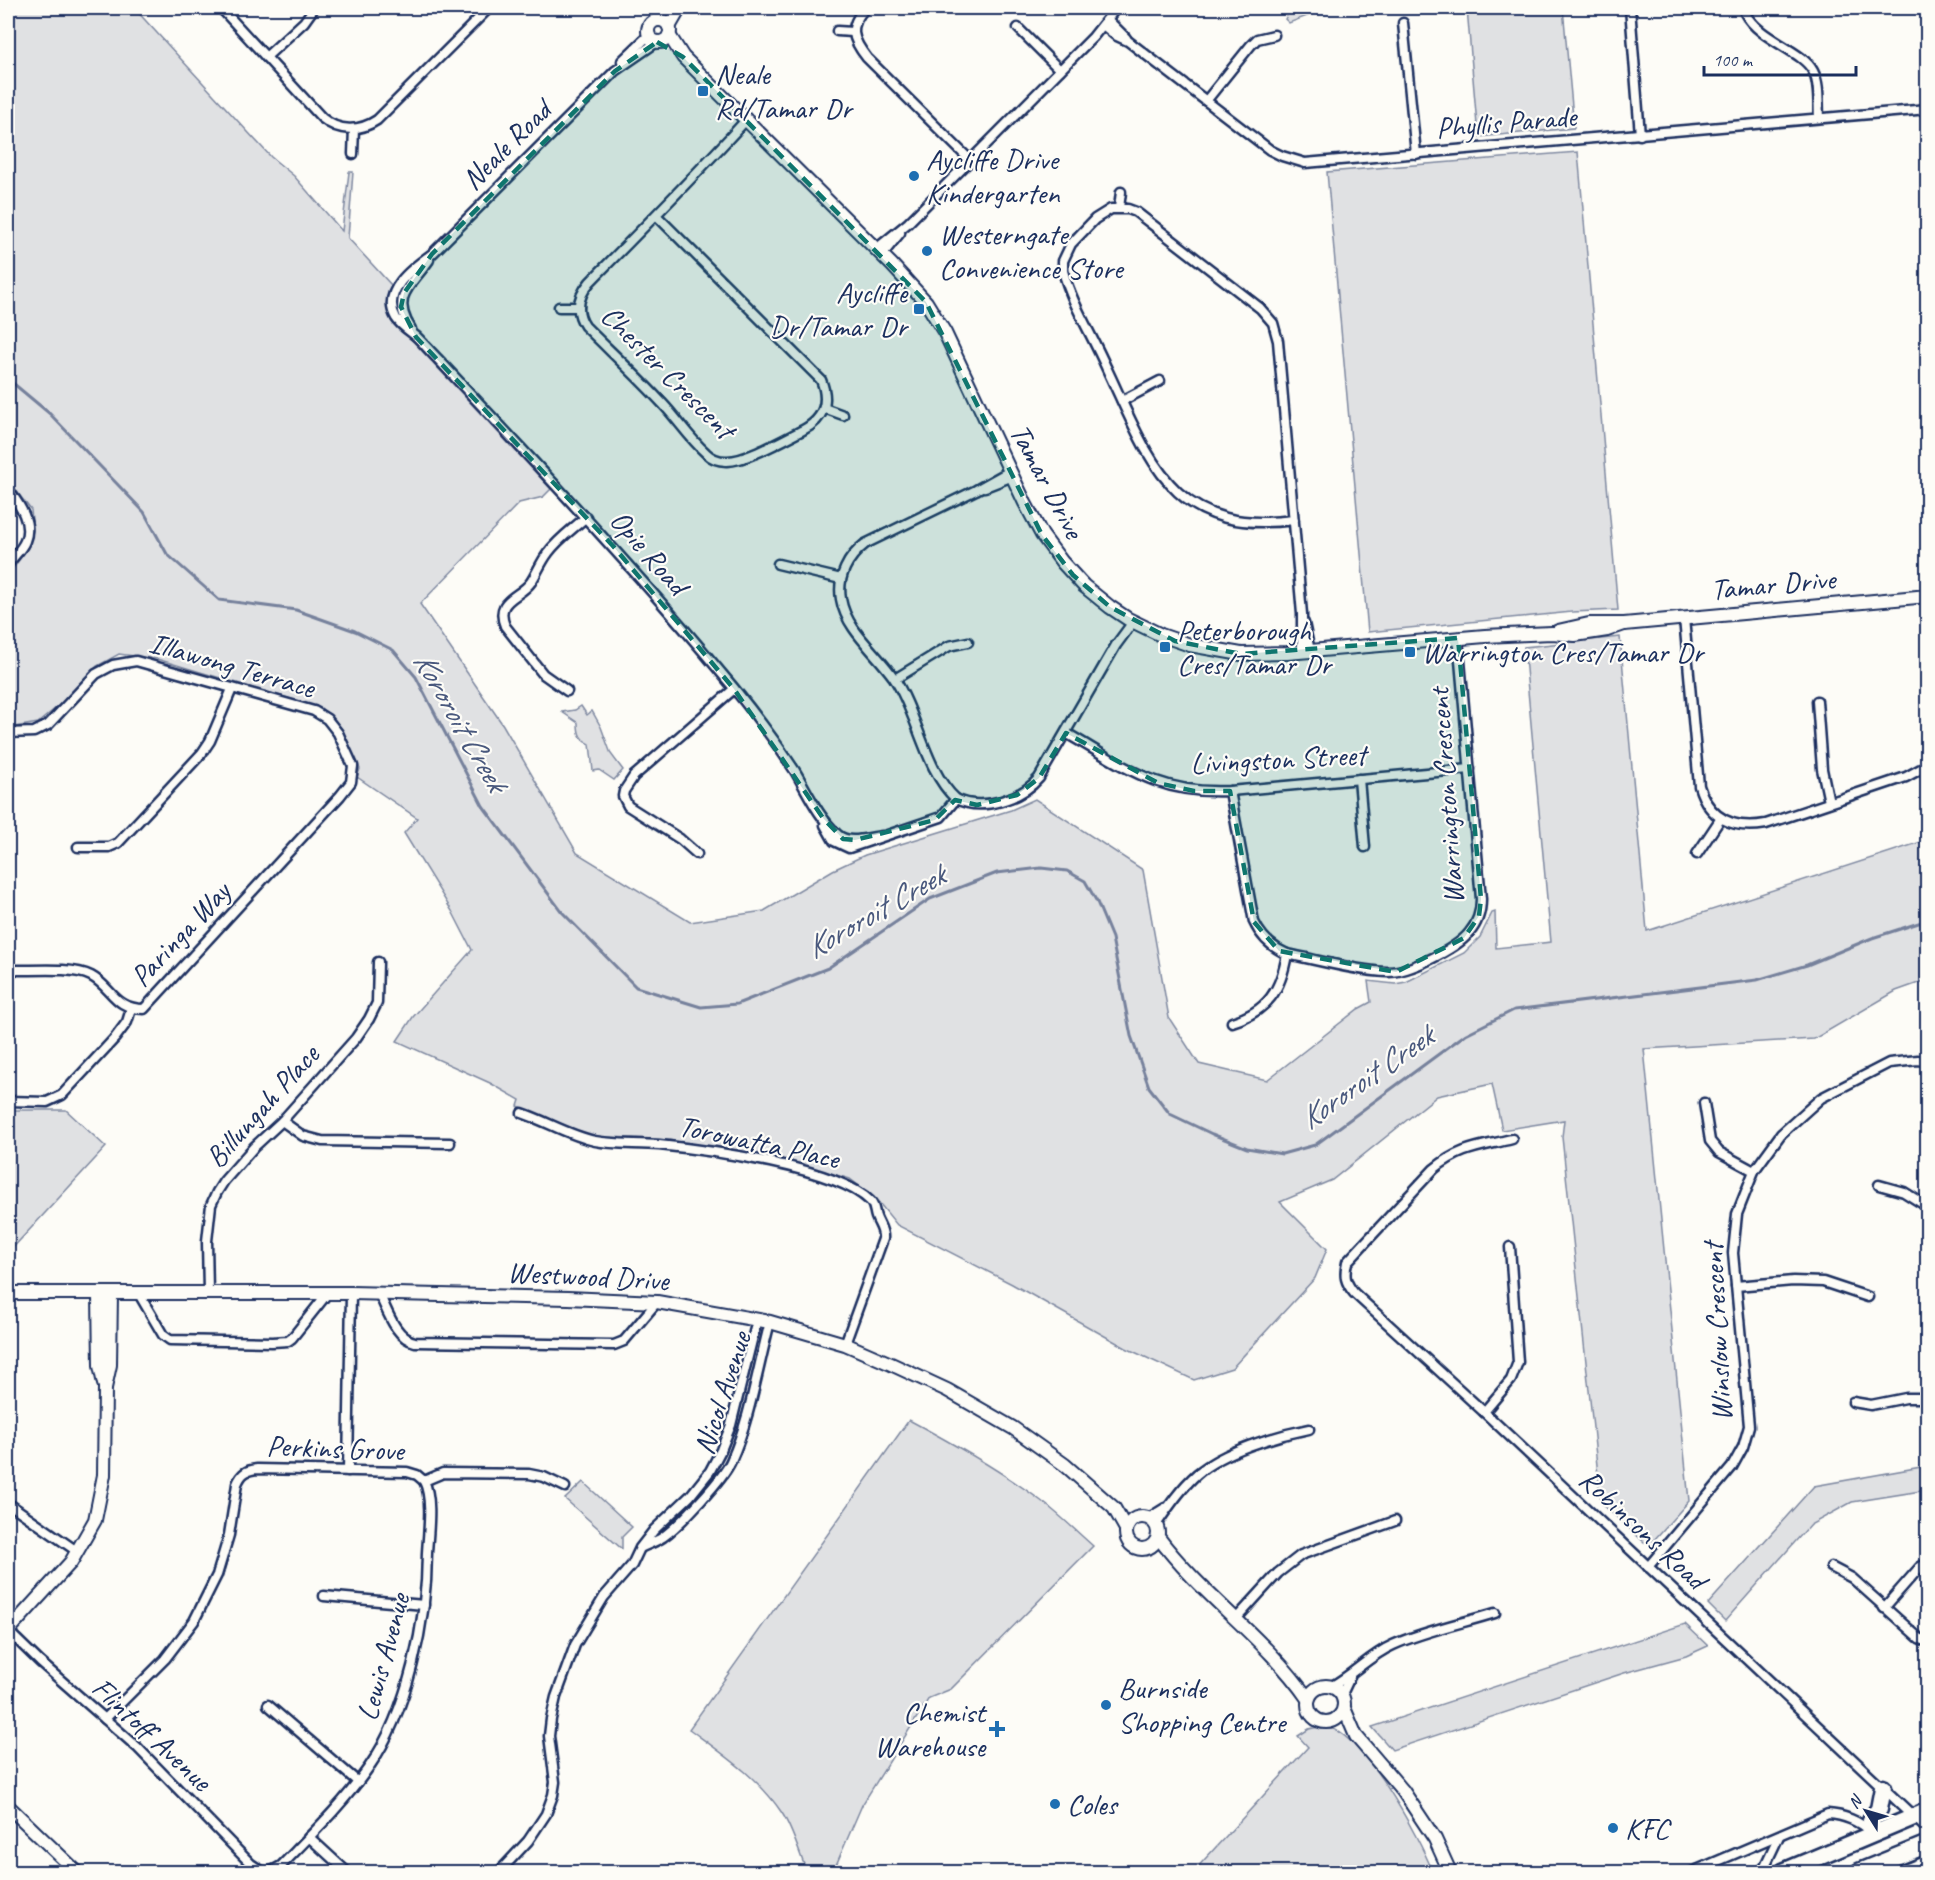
<svg xmlns="http://www.w3.org/2000/svg" width="1935" height="1880" viewBox="0 0 1935 1880" font-family="Caveat,sans-serif">
  <style>
    .green { fill: #e0e1e3; stroke: #7e88a0; stroke-width: 1.5 }
    .lines { fill: none; stroke-linecap: round; stroke-linejoin: round }
    .stream { stroke: #76819c; stroke-width: 3 }
    .street-casing { stroke: #1b2f5e; stroke-width: 13 }
    .secondary-casing { stroke: #1b2f5e; stroke-width: 16 }
    .highway-casing { stroke: #1b2f5e; stroke-width: 21 }
    .street { stroke: #fdfcf7; stroke-width: 8 }
    .secondary { stroke: #fdfcf7; stroke-width: 12 }
    .highway { stroke: #fdfcf7; stroke-width: 16 }
    .marked { fill: #0f766e; fill-opacity: 0.2; stroke: #0f766e; stroke-width: 4.5; stroke-dasharray: 12 8; stroke-linejoin: round }
    .poi-dot { fill: #1f6fb2; stroke: #fdfcf7; stroke-width: 2 }
    .labels { text-anchor: middle; stroke-width: 4.5; stroke-linejoin: round; paint-order: stroke }
    .poi-label { font-size: 30px; fill: #1b2f5e; stroke: #fdfcf7; text-anchor: start }
    .street-label { font-size: 30px; fill: #1b2f5e; stroke: #fdfcf7 }
    .water-label { font-size: 32px; font-style: italic; fill: #49587d; stroke: #fdfcf7 }
  </style>
  <rect width="100%" height="100%" fill="#fdfcf7"/>
  <filter id="ink" filterUnits="userSpaceOnUse"><feTurbulence type="fractalNoise" baseFrequency=".0167" numOctaves="2"/><feDisplacementMap in="SourceGraphic" scale="12" xChannelSelector="R" yChannelSelector="G"/><feConvolveMatrix kernelMatrix="1 2 1 2 8 2 1 2 1" color-interpolation-filters="sRGB"/></filter>
  <g filter="url(#ink)">
    <!-- green -->
    <g class="green">
      <path d="M8 8H134L271 157 294 176 342 231 349 172H353L348 238 392 286 388 301 396 323 551 489 543 497 519 503 420 604 503 725 577 853 690 922 764 911 833 870 865 855 1011 810 1035 799 1143 870 1169 1018 1199 1064 1267 1080 1358 1009 1371 1002 1368 981 1395 984 1406 982 1464 953 1480 937 1492 913 1495 912 1496 948 1551 942 1524 647 1620 637 1647 931 1927 840V980L1896 991 1814 1039 1644 1049 1689 1501 1653 1541 1644 1542 1601 1503 1562 1137 1564 1120 1502 1130 1492 1084 1437 1096 1332 1180 1280 1202 1327 1249 1315 1278 1232 1368 1194 1380 1126 1348 1012 1284 897 1225 876 1199 850 1179 799 1164 669 1140 591 1136 518 1106 520 1100 490 1083 397 1041 413 1017 472 950 452 911 404 833 417 818 357 777 360 769C349 745 342 726 321 708L157 659 119 654 97 666 64 701 38 723 8 728V575L28 548 33 531 31 510 8 480Z"/>
      <polygon points="1291,8 1328,8 1289,23 1285,19"/>
      <polygon points="1467,8 1563,8 1574,128 1478,137"/>
      <polygon points="1578,152 1618,610 1572,612 1368,632 1327,172"/>
      <path d="M581 706 587 715 592 711 601 727 611 754 623 770 614 780 599 770 593 771 590 744C580 739 578 734 578 723L562 712 575 710Z"/>
      <polygon points="8,1110 66,1110 106,1147 8,1253"/>
      <path d="M909 1420C956 1445 1002 1471 1044 1503 1061 1516 1077 1532 1093 1546L951 1689 929 1698 862 1805 833 1872H807C799 1853 793 1830 782 1813 758 1777 723 1754 689 1729Z"/>
      <polygon points="1927,1466 1927,1490 1852,1502 1810,1525 1725,1621 1708,1604 1814,1486"/>
      <polygon points="583,1482 632,1527 622,1537 622,1549 565,1499"/>
      <polygon points="1685,1624 1708,1646 1686,1656 1624,1673 1392,1750 1372,1727"/>
      <path d="M1323 1726C1362 1729 1419 1838 1433 1872H1193L1308 1747 1298 1736 1309 1729Z"/>
    </g>
    <g class="lines">
      <!-- stream -->
      <polyline class="stream" points="8,379 50,414 144,512 167,554 219,600 296,610 355,631 393,650 416,677 483,806 562,912 636,987 701,1007 737,1004 828,968 930,899 997,873 1041,868 1067,871 1085,881 1097,902 1112,938 1131,1036 1149,1087 1170,1114 1212,1134 1247,1148 1282,1154 1315,1145 1466,1034 1514,1010 1757,980 1807,965 1872,938 1928,920"/>
      <defs>
        <g id="street">
          <path d="M221 8 322 118C339 132 359 132 377 120L489 8"/>
          <path d="M865 8C848 27 852 39 867 58L970 160"/>
          <polyline points="1630,8 1640,135"/>
          <path d="M1745 13C1759 40 1802 50 1813 71 1820 84 1818 104 1819 118"/>
          <polyline points="1108,20 1126,38"/>
          <polyline points="1403,23 1416,154"/>
          <polyline points="1104,26 1115,35 1128,41 1270,150 1282,156 1305,163 1928,109"/>
          <polyline points="1018,28 1060,70"/>
          <polyline points="837,31 853,32"/>
          <path d="M657 42 615 71 432 254C414 267 380 291 396 318 401 326 410 331 417 337 424 344 430 351 437 358 538 466 639 573 733 687 755 714 776 742 795 771 808 793 819 818 838 835 850 845 868 837 882 836"/>
          <polyline points="266,57 304,22 314,8"/>
          <polyline points="622,61 649,35"/>
          <polyline points="1206,101 1251,45 1257,39 1274,35"/>
          <polyline points="353,154 354,129"/>
          <polyline points="1119,208 1121,192"/>
          <path d="M656 215 821 380C830 402 824 419 803 430 785 439 745 462 726 461 719 461 711 458 706 453 690 439 678 420 663 404 638 377 611 352 585 326 574 310 579 295 590 282 643 228 696 175 746 120"/>
          <polyline points="876,249 908,223 1093,37 1116,8"/>
          <polyline points="882,255 900,233"/>
          <polyline points="559,307 579,307"/>
          <path d="M411 329C390 296 411 286 429 260"/>
          <polyline points="1122,401 1160,381"/>
          <polyline points="824,408 843,415"/>
          <polyline points="985,487 1013,476"/>
          <path d="M8 489C18 503 33 522 25 541 22 549 13 557 8 564"/>
          <path d="M1294 520C1171 536 1150 460 1106 367 1092 335 1072 304 1063 271V261L1071 244 1095 219 1111 209H1128L1136 212 1260 308 1273 323 1278 341 1302 614V652"/>
          <polyline points="778,564 841,579"/>
          <path d="M1684 618 1699 786C1709 819 1733 830 1766 824L1906 777 1928 765"/>
          <polyline points="1304,623 1310,651"/>
          <polyline points="895,679 949,646 968,642"/>
          <path d="M567 691 543 674 505 626C494 599 520 598 531 582 537 573 541 562 548 553 558 539 573 529 586 517"/>
          <polyline points="1817,701 1822,769 1829,802"/>
          <path d="M8 733 34 732 48 725 96 674 113 665 136 661 314 711 327 719 338 733 353 766 351 782 340 796 144 1009C114 1009 112 987 91 976 71 966 30 971 8 970"/>
          <path d="M1066 733C1124 766 1158 795 1230 791L1470 769"/>
          <polyline points="1359,779 1365,847"/>
          <path d="M1230 791 1254 922C1261 937 1271 947 1287 954 1318 960 1356 971 1387 972 1408 973 1456 949 1469 933 1478 923 1481 912 1481 899L1458 638"/>
          <path d="M956 799C925 771 918 714 894 678 877 653 846 630 841 599 837 577 848 557 865 544L976 490 1010 471"/>
          <path d="M825 825 834 841 849 848 941 817 956 799C982 812 1021 799 1039 778L1116 645 1133 622"/>
          <polyline points="78,847 109,847 118,843 202,753 210,741 232,689"/>
          <polyline points="697,854 680,839 628,806 623,796 624,791 634,776 734,689"/>
          <polyline points="1697,854 1721,818"/>
          <path d="M1232 1022C1268 1011 1281 990 1287 954"/>
          <polyline points="8,1101 47,1102 62,1095 115,1038 127,1022 131,1009"/>
          <polyline points="1704,1103 1710,1141 1719,1152 1754,1171"/>
          <path d="M522 1113C546 1121 570 1136 595 1141 615 1145 638 1143 659 1145 708 1150 836 1167 870 1201 875 1206 874 1211 876 1217 879 1225 884 1230 883 1239L845 1344"/>
          <polyline points="282,1121 303,1136 322,1141 450,1143"/>
          <path d="M1512 1139C1480 1147 1461 1147 1434 1169L1347 1262C1344 1276 1345 1282 1354 1293L1484 1412 1928 1830"/>
          <polyline points="1879,1185 1904,1192 1928,1207"/>
          <polyline points="1736,1286 1793,1281 1823,1282 1868,1297"/>
          <polyline points="208,1292 207,1241 211,1205 217,1192 224,1181 254,1147 282,1121 356,1038 369,1019 377,1003 378,962"/>
          <polyline points="139,1294 163,1335 170,1340 272,1342 288,1341 292,1338 327,1294"/>
          <path d="M379 1294C387 1309 395 1338 415 1342L614 1345 624 1341 657 1302"/>
          <polyline points="1853,1402 1871,1405 1906,1398 1928,1398"/>
          <polyline points="1484,1412 1511,1380 1518,1362 1510,1247"/>
          <polyline points="348,1471 351,1293"/>
          <polyline points="8,1503 78,1552"/>
          <polyline points="1149,1518 1165,1508"/>
          <path d="M1156 1525C1168 1507 1181 1488 1197 1474 1224 1451 1274 1436 1309 1429"/>
          <path d="M642 1547C649 1544 657 1541 663 1537 680 1525 723 1479 731 1461 750 1419 758 1367 770 1322"/>
          <polyline points="1648,1567 1732,1467 1743,1447 1749,1426 1733,1253 1737,1214 1754,1171 1781,1134 1821,1098 1889,1063 1918,1060 1928,1062"/>
          <polyline points="1831,1567 1852,1578 1919,1638 1928,1642"/>
          <polyline points="324,1596 424,1605"/>
          <polyline points="1884,1608 1920,1567 1928,1563"/>
          <polyline points="1236,1619 1278,1573 1301,1555 1395,1521"/>
          <polyline points="8,1631 40,1662 137,1747 251,1864 263,1872"/>
          <path d="M1332 1686C1354 1674 1370 1655 1393 1645 1424 1631 1463 1623 1495 1613"/>
          <polyline points="1342,1694 1350,1677"/>
          <polyline points="268,1705 358,1782"/>
          <path d="M105 1719 165 1659 194 1621 217 1575 229 1535 237 1484C241 1474 246 1470 257 1469L407 1472 417 1475 424 1481 443 1473 529 1474 544 1477 565 1487"/>
          <polyline points="309,1837 347,1872"/>
          <path d="M270 1872 281 1866C311 1835 344 1803 369 1767 408 1711 427 1621 427 1553 428 1533 433 1499 424 1481"/>
          <polyline points="499,1872 528,1841 546,1814 553,1795 555,1782 549,1736 551,1719 556,1697 575,1645 604,1597 632,1565 640,1548 654,1530 690,1496 710,1471 721,1450 731,1425 757,1320"/>
          <path d="M1692 1872 1828 1814C1843 1815 1860 1821 1870 1832"/>
          <polyline points="1762,1872 1779,1836"/>
        </g>
        <g id="secondary">
          <circle cx="659" cy="31" r="11"/>
          <polyline points="669,27 680,8"/>
          <polyline points="669,35 683,57 892,265 926,302 945,333 1025,503 1042,535 1062,562 1084,586 1110,607 1128,619 1161,635 1190,645 1241,654 1287,653 1485,636 1552,633 1575,635 1607,630 1624,624"/>
          <polyline points="1558,631 1589,624 1624,624 1928,596"/>
          <polyline points="8,1293 351,1293 568,1298 657,1302 770,1322 845,1344 891,1364 947,1390 1013,1428 1065,1465 1114,1508 1126,1529"/>
          <polyline points="99,1294 100,1366 104,1384"/>
          <circle cx="1142" cy="1533" r="16"/>
          <path d="M1158 1537C1202 1596 1266 1638 1308 1699"/>
          <polyline points="8,1631 71,1562 95,1520 104,1475 105,1388 110,1365 111,1294"/>
          <circle cx="1326" cy="1704" r="18"/>
          <polyline points="1344,1708 1356,1736 1403,1791 1435,1839 1450,1872"/>
          <polyline points="8,1806 77,1872"/>
        </g>
        <g id="highway">
          <polyline points="1872,1833 1871,1820 1879,1809 1883,1788"/>
          <polyline points="1783,1872 1928,1811"/>
          <polyline points="1859,1872 1928,1844"/>
        </g>
      </defs>
      <!-- street casing -->
      <use href="#street" class="street-casing"/>
      <!-- secondary casing -->
      <use href="#secondary" class="secondary-casing"/>
      <!-- highway casing -->
      <use href="#highway" class="highway-casing"/>
      <!-- street -->
      <use href="#street" class="street"/>
      <!-- secondary -->
      <use href="#secondary" class="secondary"/>
      <!-- highway -->
      <use href="#highway" class="highway"/>
    </g>
  </g>
  <!-- marked area -->
  <path class="marked" d="M657 42 683 57 926 302 1042 535 1073 575 1110 607 1175 641 1241 654 1458 638 1481 899 1479 916 1464 938 1396 972 1279 951 1254 922 1230 791H1194L1158 783 1066 733 1039 778 1017 795 977 805 955 800 935 820 855 840 843 839 823 818 734 689 613 546 416 337 401 307 404 293 432 254 615 71Z"/>
  <!-- markers -->
  <g class="poi-dot">
    <rect x="697" y="85" width="12" height="12" rx="3"/>
    <circle cx="914" cy="176" r="6"/>
    <circle cx="927" cy="251" r="6"/>
    <rect x="913" y="303" width="12" height="12" rx="3"/>
    <rect x="1159" y="641" width="12" height="12" rx="3"/>
    <rect x="1404" y="646" width="12" height="12" rx="3"/>
    <circle cx="1106" cy="1705" r="6"/>
    <path d="M994 1720h6v6h6v6h-6v6h-6v-6h-6v-6h6z"/>
    <circle cx="1055" cy="1804" r="6"/>
    <circle cx="1613" cy="1828" r="6"/>
  </g>
  <g class="labels">
    <!-- poi labels -->
    <g class="poi-label">
      <text x="715" y="84">Neale<tspan x="715" dy="34">Rd/Tamar Dr</tspan></text>
      <text x="926" y="169">Aycliffe Drive<tspan x="926" dy="34">Kindergarten</tspan></text>
      <text x="939" y="244">Westerngate<tspan x="939" dy="34">Convenience Store</tspan></text>
      <text x="907" y="302" text-anchor="end">Aycliffe<tspan x="907" dy="34">Dr/Tamar Dr</tspan></text>
      <text x="1177" y="640">Peterborough<tspan x="1177" dy="34">Cres/Tamar Dr</tspan></text>
      <text x="1422" y="662">Warrington Cres/Tamar Dr</text>
      <text x="1118" y="1698">Burnside<tspan x="1118" dy="34">Shopping Centre</tspan></text>
      <text x="985" y="1722" text-anchor="end">Chemist<tspan x="985" dy="34">Warehouse</tspan></text>
      <text x="1067" y="1814">Coles</text>
      <text x="1625" y="1838">KFC</text>
    </g>
    <!-- street labels -->
    <g class="street-label">
      <text transform="translate(1506 122) rotate(-5)" y="10">Phyllis Parade</text>
      <text transform="translate(506 145) rotate(-45)" y="10">Neale Road</text>
      <text transform="translate(668 372) rotate(45)" y="10">Chester Crescent</text>
      <text transform="translate(1047 481) rotate(62)" y="10">Tamar Drive</text>
      <text transform="translate(649 552) rotate(49)" y="10">Opie Road</text>
      <text transform="translate(1773 584) rotate(-5)" y="10">Tamar Drive</text>
      <text transform="translate(232 665) rotate(16)" y="10">Illawong Terrace</text>
      <text transform="translate(1278 759) rotate(-3)" y="10">Livingston Street</text>
      <text transform="translate(1446 796) rotate(-94)" y="10">Warrington Crescent</text>
      <text transform="translate(180 934) rotate(-47)" y="10">Paringa Way</text>
      <text transform="translate(262 1106) rotate(-48)" y="10">Billungah Place</text>
      <text transform="translate(759 1142) rotate(12)" y="10">Torowatta Place</text>
      <text transform="translate(588 1276) rotate(3)" y="10">Westwood Drive</text>
      <text transform="translate(1717 1332) rotate(-93)" y="10">Winslow Crescent</text>
      <text transform="translate(722 1393) rotate(-72)" y="10">Nicol Avenue</text>
      <text transform="translate(335 1448) rotate(2)" y="10">Perkins Grove</text>
      <text transform="translate(1643 1529) rotate(43)" y="10">Robinsons Road</text>
      <text transform="translate(383 1657) rotate(-75)" y="10">Lewis Avenue</text>
      <text transform="translate(152 1734) rotate(43)" y="10">Flintoff Avenue</text>
    </g>
    <!-- water labels -->
    <g class="water-label">
      <text transform="translate(461 721) rotate(60)" y="11">Kororoit Creek</text>
      <text transform="translate(875 911) rotate(-30)" y="11">Kororoit Creek</text>
      <text transform="translate(1366 1077) rotate(-35)" y="11">Kororoit Creek</text>
    </g>
  </g>
  <!-- margin -->
  <rect width="1935" height="1880" fill="none" stroke="#fdfcf7" stroke-width="30"/>
  <rect x="15" y="15" width="1905" height="1850" fill="none" stroke="#1b2f5e" stroke-width="2" filter="url(#ink)"/>
  <!-- north arrow -->
  <g transform="translate(1866 1811) rotate(307)" stroke="#fdfcf7" stroke-width="4.5" paint-order="stroke">
  <path d="M0-4.5L10 22L0 15L-10 22Z" fill="#1b2f5e"/>
  <text y="-9" font-size="16" font-weight="bold" text-anchor="middle" fill="#1b2f5e">N</text>
  </g>
  <!-- scale -->
  <path d="M1704 66v9h152v-9" fill="none" stroke="#1b2f5e" stroke-width="3"/>
  <text x="1713" y="66" font-size="18" fill="#1b2f5e" stroke="#fdfcf7" stroke-width="4.5" paint-order="stroke">100 m</text>
</svg>
